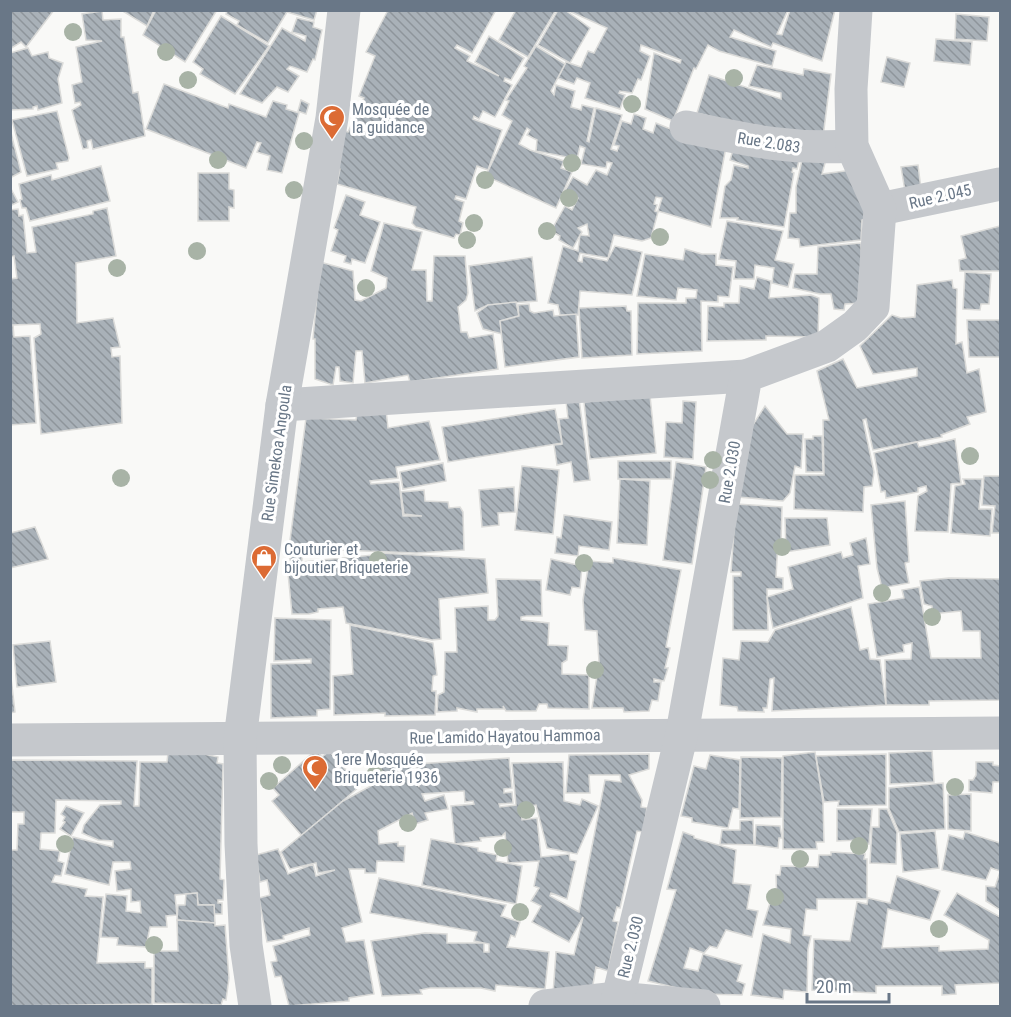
<svg xmlns="http://www.w3.org/2000/svg" width="1011" height="1017" viewBox="0 0 1011 1017" font-family="'Roboto Condensed',sans-serif">
  <style>
    .building { fill: url(#building-back-hatch); stroke: #dbdbd9; stroke-width: 1.5; fill-rule: evenodd }
    .lines { fill: none; stroke-linecap: round; stroke-linejoin: round }
    .minor { stroke: #c5c8cc; stroke-width: 33 }
    .tree { fill: #a8b3a6 }
    .labels { text-anchor: middle; stroke-width: 6; stroke-linejoin: round; paint-order: stroke }
    .poi-label { font-size: 16px; fill: #697787; stroke: #fff; text-anchor: start }
    .street-label { font-size: 16px; fill: #697787; stroke: #fff }
  </style>
  <defs>
    <pattern id="building-back-hatch" width="6" height="6" patternUnits="userSpaceOnUse" patternTransform="scale(1.5)"><rect width="6" height="6" fill="#a9b1b8"/><path d="M-1 5l2 2M0 0l6 6M5-1l2 2" fill="none" stroke="#8e959b"/></pattern>
  </defs>
  <rect width="100%" height="100%" fill="#f9f9f7"/>
  <!-- building -->
  <g class="building">
    <polygon points="10,10 54,10 26,47 21,42 10,49"/>
    <polygon points="121,10 154,10 147,26"/>
    <polygon points="156,10 217,10 185,62 143,35"/>
    <polygon points="227,10 317,10 314,20 287,12 268,43 237,25 239,21 226,14"/>
    <polygon points="385,10 496,10 472,53 457,45 455,48 470,56 467,61 499,76 475,62 489,36 524,58 511,80 505,78 504,81 512,85 495,117 483,111 479,119 474,116 473,119 502,130 488,170 477,166 466,199 456,196 455,199 464,202 459,221 463,223 460,235 456,234 454,238 416,227 412,223 416,207 337,184 340,169 336,168 342,130 348,132 364,98 359,96 375,56 366,52 387,12"/>
    <polygon points="516,10 556,10 528,57 499,40"/>
    <polygon points="558,10 565,10 590,28 570,63 538,45"/>
    <polygon points="788,10 777,34 782,35 790,10 835,10 822,61 773,43 771,47 734,30 730,37 776,51 772,66 719,51 708,45 696,69 694,68 673,121 645,109 654,53 680,63 681,60 641,45 640,51 650,56 641,80 638,79 632,93 620,91 619,93 625,95 620,109 585,98 590,83 577,78 574,84 558,78 566,62 581,67 588,51 594,53 607,28 567,10"/>
    <polygon points="102,11 103,20 121,19 121,37 124,37 133,93 138,92 145,136 93,149 91,140 87,141 88,148 83,149 72,110 81,105 80,102 75,103 72,85 82,82 76,47 102,41 86,40 82,14"/>
    <polygon points="956,14 989,17 987,41 955,39"/>
    <polygon points="221,16 269,46 235,94 200,74 203,69 193,62"/>
    <polygon points="297,18 314,22 313,27 322,30 315,60 313,59 307,72 290,66 287,69 299,76 288,92 277,87 262,103 240,94 282,28 305,41 306,36 292,32"/>
    <polygon points="936,39 972,42 970,65 934,61"/>
    <path d="M536 46 565 64 551 91 554 95 556 85 575 91 571 107 581 110 582 105 594 108 587 141 589 142 596 108 622 115 611 149 617 151 619 146 614 145 622 121 631 124 634 114 646 118 643 129 653 133 656 123 685 135 726 147 711 227 658 211 662 198 656 197 654 204 657 205 655 211 658 212 651 238 642 241 614 235 608 258 580 253 578 261 582 262 583 256 607 261 615 246 642 252 632 295 580 291 578 315H560L558 305 548 303 563 246 578 251 580 235 573 248 559 240 560 236 551 231 565 206 572 210 578 198 565 191 573 177 587 185 596 170 607 175 612 163 607 162 606 168 581 164 585 148 580 146 577 159 536 151 537 140 527 135 530 130 527 128 519 144 530 150 564 161 561 168 572 172 556 208 488 177 490 175 487 173 512 121 502 115 509 101 506 100 527 68 524 66ZM587 224 589 236 580 235 582 232 578 228Z"/>
    <polygon points="28,48 32,56 48,52 49,58 63,63 58,79 62,103 38,110 37,106 33,107 33,109 10,110 10,53"/>
    <polygon points="887,57 910,63 904,87 881,82"/>
    <polygon points="757,65 803,75 804,69 831,74 822,145 697,113 709,75 781,99 781,93 749,86"/>
    <polygon points="164,84 228,108 229,104 266,117 273,101 287,105 286,109 299,113 282,173 267,170 270,156 257,152 261,143 257,142 246,168 146,129"/>
    <polygon points="301,100 309,104 306,114 298,111"/>
    <polygon points="57,111 69,158 68,161 56,163 58,169 27,176 12,120"/>
    <polygon points="10,129 21,172 10,178"/>
    <polygon points="735,143 800,156 797,169 793,168 792,172 794,173 784,227 737,220 738,218 720,218 725,186 731,180 734,165 748,168 748,166 730,160"/>
    <polygon points="804,151 827,156 822,174 852,170 868,218 862,220 861,240 800,247 799,239 788,238 790,213 796,213 796,187"/>
    <polygon points="918,165 921,189 905,191 901,167"/>
    <polygon points="101,166 110,201 30,221 26,208 22,208 20,200 22,199 19,184 51,175 52,180"/>
    <polygon points="198,173 229,173 229,189 234,190 234,208 229,207 229,221 198,221"/>
    <polygon points="10,187 18,202 10,206"/>
    <polygon points="346,195 365,202 360,215 380,222 365,263 352,259 351,264 344,262 346,256 331,251 338,230 334,228"/>
    <polygon points="107,208 116,256 76,263 77,323 113,318 120,347 111,348 112,357 120,356 122,423 41,434 34,338 41,334 40,324 13,325 14,337 30,336 36,423 10,425 10,279 17,278 14,256 10,257 10,210 18,209 19,216 23,215 27,253 36,252 32,227 93,214 93,211"/>
    <polygon points="727,221 783,231 775,260 794,264 788,287 772,283 774,268 755,265 754,279 734,279 736,261 719,259"/>
    <polygon points="384,223 422,232 412,270 426,270 427,301 432,301 434,256 465,256 468,293 466,300 458,307 461,332 467,332 469,338 493,334 498,369 410,382 408,375 365,383 362,351 356,351 353,383 340,381 339,367 336,367 333,385 315,379 315,339 313,339 320,262 353,271 355,300 361,301 386,288 387,278 371,271"/>
    <polygon points="1000,226 1000,271 960,271 959,260 966,258 961,236"/>
    <polygon points="861,243 863,303 845,304 844,310 834,309 831,294 820,294 793,288 795,274 817,274 818,247"/>
    <polygon points="685,249 702,254 716,254 716,265 733,267 729,297 718,296 718,302 701,301 702,351 637,354 638,303 686,303 686,298 696,298 697,290 678,288 676,300 637,296 645,254 683,260"/>
    <polygon points="532,257 537,301 488,305 475,311 469,266"/>
    <polygon points="965,272 991,274 989,304 981,304 980,310 963,309"/>
    <polygon points="757,277 771,281 769,298 811,295 819,298 818,337 766,336 766,340 707,341 708,306 724,307 724,303 739,303 740,286 754,289"/>
    <polygon points="952,280 953,288 957,289 956,344 962,342 967,373 979,369 986,412 967,417 970,424 941,435 942,437 873,450 866,419 863,420 874,472 872,486 864,487 863,512 794,509 795,475 824,475 823,420 829,420 817,371 843,359 857,388 917,376 917,368 873,374 860,346 892,315 901,318 915,317 917,285"/>
    <polygon points="516,302 519,316 500,321 502,334 483,329 477,313 488,305"/>
    <polygon points="529,304 530,311 534,313 553,310 554,316 576,314 579,357 505,367 500,321 519,316 518,305"/>
    <polygon points="626,306 627,311 631,311 632,355 582,358 579,308"/>
    <polygon points="967,320 1000,320 1000,357 969,357"/>
    <polygon points="650,396 656,453 590,459 584,402"/>
    <polygon points="579,399 590,480 574,482 571,462 557,465 554,445 562,444 559,419 568,418 566,401"/>
    <polygon points="683,401 696,402 693,459 664,457 666,422 682,423"/>
    <polygon points="765,406 787,434 803,434 801,468 795,466 790,493 783,501 738,497 749,431"/>
    <polygon points="555,409 562,443 448,462 442,427"/>
    <polygon points="386,410 388,428 429,421 440,460 396,467 398,478 370,481 371,484 399,482 403,516 422,516 404,514 401,492 424,490 425,501 448,502 449,508 460,507 463,512 464,550 416,553 289,548 306,418 356,420 357,413"/>
    <polygon points="813,436 822,436 823,472 806,472 805,439 813,439"/>
    <polygon points="955,439 961,483 951,484 948,532 915,531 918,496 927,491 926,486 918,488 918,492 886,498 885,491 881,492 874,453 917,442 919,447"/>
    <rect x="618" y="461" width="53" height="18"/>
    <polygon points="676,462 706,467 692,564 663,560"/>
    <polygon points="443,463 446,481 403,489 400,472"/>
    <polygon points="522,466 559,470 553,534 515,530"/>
    <polygon points="984,476 1000,476 1000,533 992,533 995,506 982,505"/>
    <polygon points="620,479 650,481 647,545 617,543"/>
    <polygon points="963,479 982,479 979,509 992,509 990,536 951,533 955,486 965,484"/>
    <polygon points="514,487 515,512 498,513 499,525 482,527 479,490"/>
    <polygon points="905,501 909,562 905,563 909,583 882,588 877,568 871,505"/>
    <polygon points="736,504 782,507 781,542 778,541 776,577 783,578 783,589 767,589 768,630 733,630 733,576 741,576 741,572 731,572"/>
    <polygon points="564,515 612,522 609,550 579,546 578,556 555,553 557,537 561,538"/>
    <polygon points="785,518 827,518 830,545 786,552"/>
    <polygon points="35,527 48,559 10,568 10,533"/>
    <polygon points="866,538 870,564 858,566 863,598 773,628 767,597 793,589 788,567 841,552 843,558 853,555 850,543"/>
    <polygon points="381,553 485,559 488,593 439,599 441,639 432,640 346,623 343,607 318,609 318,612 309,614 292,614 287,563 290,563 290,555 302,555 302,562 373,555 375,572 383,571"/>
    <polygon points="613,558 681,570 666,647 670,648 665,668 668,668 664,681 654,679 654,682 661,682 658,701 652,700 649,711 624,712 623,708 592,708 599,662 597,631 585,630 583,600 589,561 613,563"/>
    <polygon points="551,559 582,566 580,588 572,587 570,595 546,590"/>
    <polygon points="949,578 1000,579 1000,700 929,701 929,705 886,705 885,660 911,659 912,643 903,645 904,652 877,657 868,604 904,598 902,590 919,587 931,658 981,658 980,631 963,631 961,611 932,614 932,606 924,604 920,581"/>
    <polygon points="496,579 541,580 542,616 526,616 521,617 521,620 549,623 548,645 568,646 567,660 562,663 562,674 589,675 589,709 548,708 547,704 539,704 536,711 506,711 503,706 504,709 477,709 477,712 457,708 457,711 437,712 438,695 444,692 445,652 457,652 455,608 488,606 488,620 495,620 498,616"/>
    <polygon points="851,607 860,650 868,648 870,659 880,660 886,705 772,711 774,678 770,679 767,708 763,708 764,712 738,711 737,707 720,705 723,658 739,660 741,641 768,642 775,630"/>
    <polygon points="275,618 331,620 330,709 317,710 317,716 271,718 271,664 311,663 311,659 274,661"/>
    <polygon points="350,625 433,643 437,675 433,676 432,691 436,691 435,715 385,716 385,713 334,715 333,676 353,674"/>
    <polygon points="50,641 56,682 17,687 13,645"/>
    <polygon points="10,669 15,712 10,713"/>
    <polygon points="316,750 322,757 329,751 360,786 302,836 272,801 279,795 273,788"/>
    <polygon points="932,751 934,782 890,784 889,753"/>
    <polygon points="815,752 823,802 824,842 816,842 817,849 783,849 783,756"/>
    <polygon points="168,753 204,754 218,757 217,763 223,764 220,879 224,880 223,900 218,900 218,903 222,903 222,914 214,914 214,905 198,905 197,893 175,895 177,915 166,916 167,927 150,927 146,947 117,945 118,938 101,937 106,894 127,896 126,911 141,913 140,901 131,902 131,889 117,891 115,871 131,869 130,862 113,862 109,885 65,874 73,837 113,847 113,841 98,840 82,833 84,825 100,805 121,804 121,801 56,800 55,833 41,833 40,849 60,851 58,861 64,863 61,876 55,875 52,882 87,889 85,896 103,897 97,963 145,962 145,968 152,968 152,1004 10,1006 10,850 17,850 18,824 24,824 24,812 10,812 10,760 137,761 134,806 139,806 140,762 167,762"/>
    <polygon points="649,754 649,769 629,775 642,800 641,807 647,808 643,832 637,831 620,908 617,907 613,921 618,922 608,971 596,967 591,996 553,994 556,952 574,955 583,917 569,942 532,922 541,906 531,901 539,888 534,886 539,861 508,863 505,833 502,836 480,838 481,841 455,844 451,806 474,804 473,801 465,802 464,791 422,794 425,801 444,795 448,809 425,813 428,820 415,824 412,813 378,831 379,844 398,842 398,846 405,846 404,862 377,861 376,873 365,873 365,869 349,869 362,922 342,928 346,942 364,940 374,994 349,998 349,1001 289,1006 281,976 275,977 271,962 277,961 273,946 310,935 309,928 283,936 284,939 267,942 259,898 270,895 267,880 260,882 256,855 278,849 288,874 313,864 316,876 335,870 318,873 316,863 290,869 281,852 343,801 384,779 380,766 385,761 410,761 419,787 416,764 509,758 512,788 504,789 504,793 512,792 513,803 499,804 500,807 516,805 512,763 563,762 564,801 580,805 582,799 598,806 577,854 547,848 536,805 521,807 522,820 537,818 541,857 569,854 570,860 576,861 567,899 551,893 550,896 579,912 605,780 621,782 620,775 589,775 590,793 566,793 569,755"/>
    <polygon points="886,754 886,805 838,806 839,801 824,802 816,756"/>
    <polygon points="710,755 740,760 739,809 733,808 728,828 692,822 692,818 681,816 694,766 706,769"/>
    <polygon points="741,757 782,758 781,817 740,818"/>
    <polygon points="976,762 993,762 993,765 1000,766 1000,782 993,782 992,793 969,791 969,780 973,780 976,775"/>
    <polygon points="943,783 945,829 899,832 889,809 889,788"/>
    <polygon points="971,794 971,831 948,829 948,795"/>
    <polygon points="66,806 84,813 71,836 60,829 65,822 63,821 65,817 61,814"/>
    <polygon points="837,809 872,809 869,844 859,845 859,840 837,841"/>
    <polygon points="879,809 887,809 897,832 896,864 870,863 872,827 879,827"/>
    <polygon points="753,820 754,845 720,844 722,830 740,830 740,821"/>
    <polygon points="756,825 780,826 782,838 779,838 778,848 755,845"/>
    <polygon points="935,831 939,868 903,872 900,834"/>
    <polygon points="683,832 694,836 694,838 736,850 733,883 751,885 747,909 758,911 752,937 726,930 717,948 710,946 704,953 690,948 684,968 698,971 703,954 742,965 737,981 745,984 742,995 702,994 648,981 676,890 667,889"/>
    <polygon points="965,832 1000,843 1000,840 1000,871 991,868 986,880 942,870 949,835 963,839"/>
    <polygon points="431,839 478,848 478,851 497,855 496,861 522,866 516,904 422,885"/>
    <polygon points="831,852 865,854 864,859 867,859 867,899 817,899 817,910 806,909 803,935 811,936 808,949 807,992 784,990 783,999 751,995 763,934 790,943 791,929 763,925 770,903 777,903 776,875 780,875 781,866 818,867 819,855 831,855"/>
    <polygon points="1000,872 1000,910 986,901 986,886 995,887"/>
    <polygon points="897,876 940,891 930,920 888,909 882,948 939,946 939,951 988,949 989,940 944,915 957,893 1000,917 1000,983 955,985 956,994 942,995 942,986 876,986 876,993 812,990 814,939 850,941 857,902 867,904 868,898 890,903"/>
    <polygon points="379,878 506,905 501,916 520,922 515,937 511,935 507,947 549,952 545,989 496,985 495,991 481,988 430,988 420,990 422,994 382,996 371,941 425,933 447,934 447,943 484,943 484,952 489,952 489,944 474,941 477,932 370,913"/>
    <polygon points="197,893 198,905 214,905 215,923 177,920 178,905 185,905 186,894"/>
    <polygon points="177,920 215,923 215,926 225,925 229,978 226,1000 223,999 221,1005 154,1003 154,951 178,951"/>
  </g>
  <g class="lines">
    <!-- minor -->
    <g class="minor">
      <path d="M686 127C747 140 790 150 852 146"/>
      <polyline points="880,209 1000,184"/>
      <polyline points="282,405 746,376"/>
      <polyline points="10,740 1000,733"/>
      <polyline points="255,1006 246,945 241,844 240,739 282,405 332,118 344,10"/>
      <polyline points="545,1006 617,998 704,1006"/>
      <polyline points="616,1006 682,733 746,376 827,346 855,326 873,307 880,209 852,146 851,89 856,10"/>
    </g>
  </g>
  <!-- trees -->
  <g class="tree">
    <circle cx="73" cy="32" r="9"/>
    <circle cx="166" cy="52" r="9"/>
    <circle cx="734" cy="78" r="9"/>
    <circle cx="188" cy="80" r="9"/>
    <circle cx="632" cy="104" r="9"/>
    <circle cx="304" cy="141" r="9"/>
    <circle cx="218" cy="160" r="9"/>
    <circle cx="572" cy="163" r="9"/>
    <circle cx="485" cy="180" r="9"/>
    <circle cx="294" cy="190" r="9"/>
    <circle cx="569" cy="198" r="9"/>
    <circle cx="474" cy="223" r="9"/>
    <circle cx="547" cy="231" r="9"/>
    <circle cx="660" cy="237" r="9"/>
    <circle cx="467" cy="240" r="9"/>
    <circle cx="197" cy="251" r="9"/>
    <circle cx="117" cy="268" r="9"/>
    <circle cx="366" cy="288" r="9"/>
    <circle cx="970" cy="456" r="9"/>
    <circle cx="713" cy="460" r="9"/>
    <circle cx="121" cy="478" r="9"/>
    <circle cx="710" cy="480" r="9"/>
    <circle cx="782" cy="547" r="9"/>
    <circle cx="378" cy="560" r="9"/>
    <circle cx="584" cy="563" r="9"/>
    <circle cx="882" cy="593" r="9"/>
    <circle cx="932" cy="617" r="9"/>
    <circle cx="595" cy="670" r="9"/>
    <circle cx="282" cy="765" r="9"/>
    <circle cx="375" cy="775" r="9"/>
    <circle cx="269" cy="781" r="9"/>
    <circle cx="955" cy="787" r="9"/>
    <circle cx="526" cy="810" r="9"/>
    <circle cx="408" cy="823" r="9"/>
    <circle cx="65" cy="844" r="9"/>
    <circle cx="859" cy="846" r="9"/>
    <circle cx="503" cy="848" r="9"/>
    <circle cx="800" cy="859" r="9"/>
    <circle cx="775" cy="897" r="9"/>
    <circle cx="520" cy="912" r="9"/>
    <circle cx="939" cy="929" r="9"/>
    <circle cx="154" cy="945" r="9"/>
  </g>
  <!-- icons -->
  <defs>
    <symbol id="mosque-pin" viewBox="-11 -11 22 30"><path d="M0 17L-7.5 6A9.5 9.5 0 1 1 7.5 6Z" fill="#dc6b34" stroke="#fff"/><path d="M3.5-4.9A6 6 0 1 0 3.5 4.9A5 5 0 1 1 3.5-4.9Z" fill="#fff"/></symbol>
    <symbol id="shop-pin" viewBox="-11 -11 22 30"><path d="M0 17L-7.5 6A9.5 9.5 0 1 1 7.5 6Z" fill="#dc6b34" stroke="#fff"/><path d="M-5-2.5h2.3a2.7 3.5 0 0 1 5.4 0H5L5.5 6h-11ZM-1.5-2.5h3a1.5 2.3 0 0 0-3 0Z" fill="#fff"/></symbol>
  </defs>
  <g fill-rule="evenodd">
    <use href="#mosque-pin" x="317" y="103" width="30" height="40"/>
    <use href="#shop-pin" x="249" y="543" width="30" height="40"/>
    <use href="#mosque-pin" x="300" y="753" width="30" height="40"/>
  </g>
  <g class="labels">
    <!-- poi labels -->
    <g class="poi-label">
      <text x="352" y="115">Mosquée de<tspan x="352" dy="18">la guidance</tspan></text>
      <text x="284" y="555">Couturier et<tspan x="284" dy="18">bijoutier Briqueterie</tspan></text>
      <text x="334" y="765">1ere Mosquée<tspan x="334" dy="18">Briqueterie 1936</tspan></text>
    </g>
    <!-- street labels -->
    <g class="street-label">
      <text transform="translate(769 142) rotate(9)" y="6">Rue 2.083</text>
      <text transform="translate(940 196) rotate(-13)" y="6">Rue 2.045</text>
      <text transform="translate(276 453) rotate(-82)" y="6">Rue Simekoa Angoula</text>
      <text transform="translate(729 472) rotate(-80)" y="6">Rue 2.030</text>
      <text transform="translate(505 736) rotate(-1)" y="6">Rue Lamido Hayatou Hammoa</text>
      <text transform="translate(630 947) rotate(-76)" y="6">Rue 2.030</text>
    </g>
  </g>
  <!-- border -->
  <rect width="1011" height="1017" fill="none" stroke="#697787" stroke-width="24"/>
  <!-- scale -->
  <path d="M807 993v9h82v-9" fill="none" stroke="#697787" stroke-width="3"/>
  <text x="816" y="993" font-size="18" fill="#697787" stroke="#ffffff" stroke-width="4.5" paint-order="stroke">20 m</text>
</svg>
